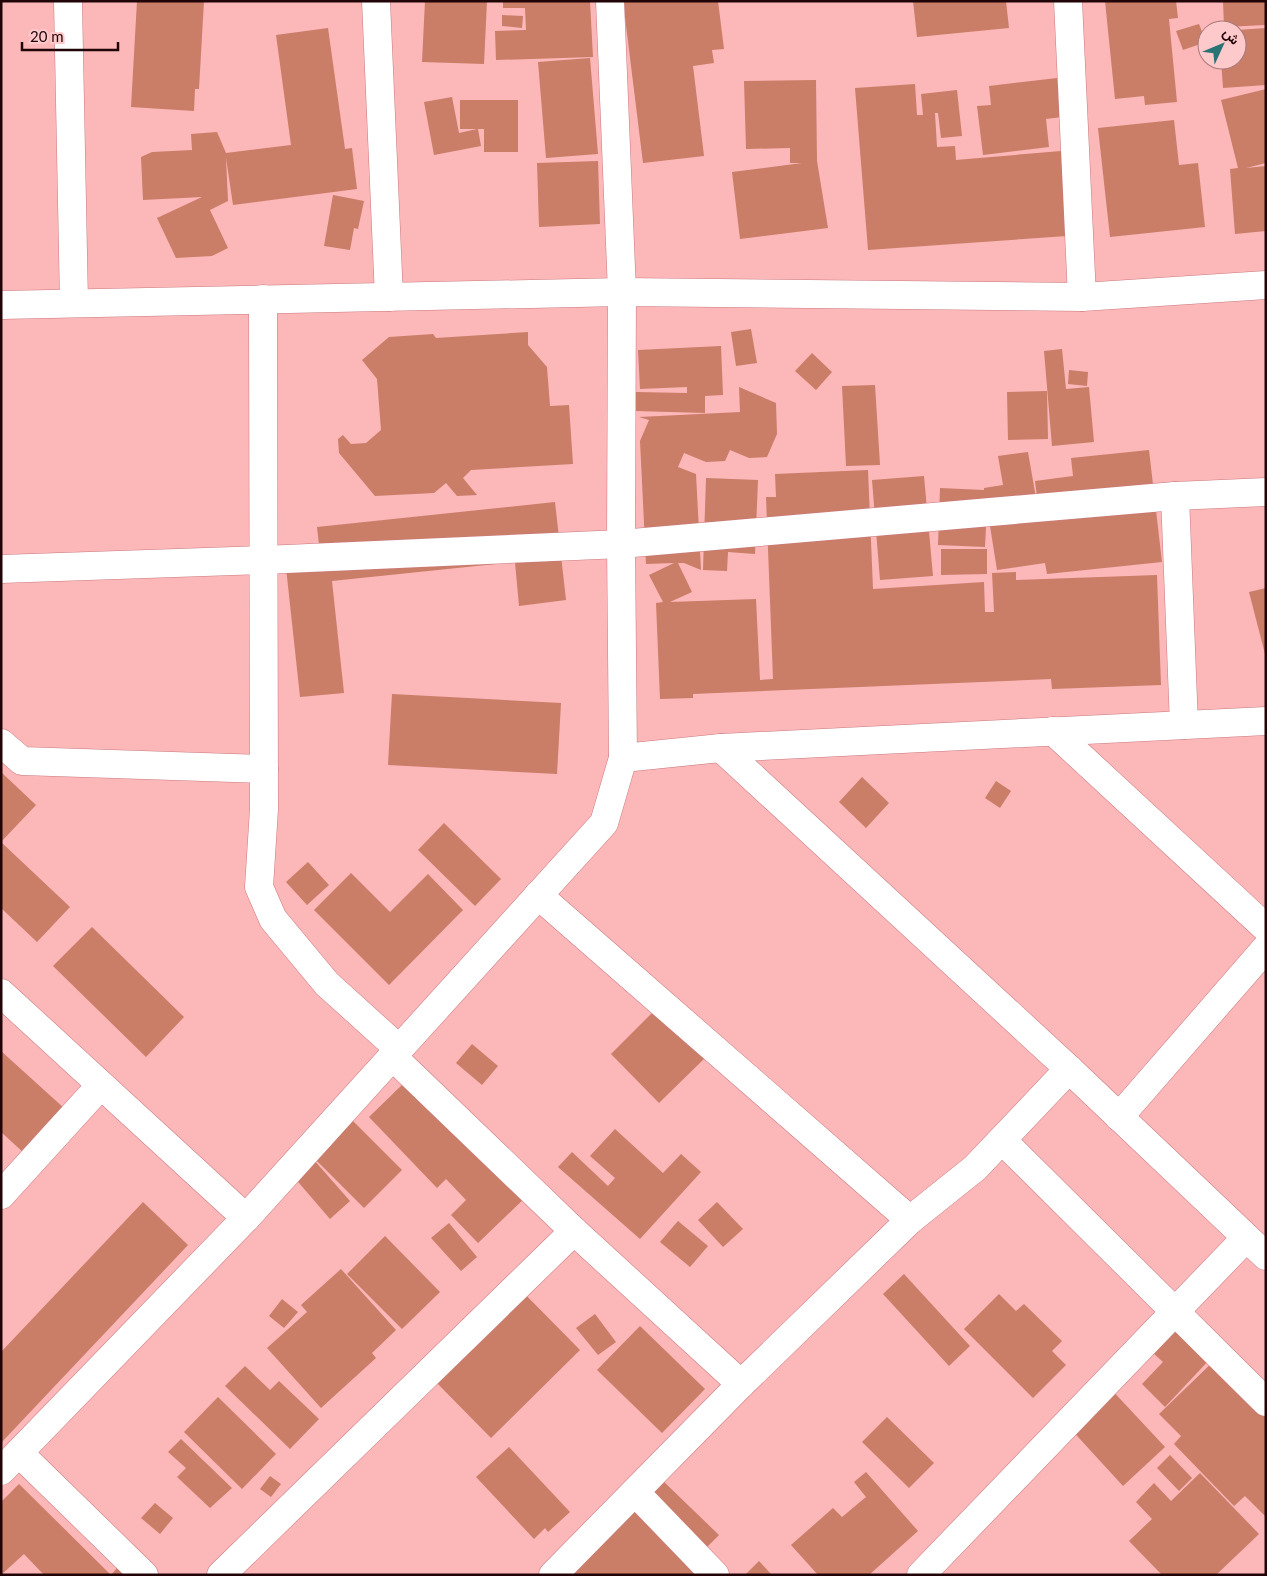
<svg xmlns="http://www.w3.org/2000/svg" width="1267" height="1576" viewBox="0 0 1267 1576" font-family="Lato,Vazirmatn,sans-serif">
  <style>
    .building { fill: #ca7d67 }
    .lines { fill: none; stroke-linecap: round; stroke-linejoin: round }
    .minor-casing { stroke: #ca797e; stroke-width: 29 }
    .minor { stroke: #fff; stroke-width: 28 }
  </style>
  <rect width="100%" height="100%" fill="#fcb7b9"/>
  <!-- building -->
  <g class="building">
    <polygon points="137,1 204,1 199,89 195,89 194,111 131,107"/>
    <polygon points="425,1 487,1 484,64 422,62"/>
    <polygon points="503,1 590,1 593,57 496,60 495,31 526,30 525,8 503,8"/>
    <polygon points="623,1 718,1 724,49 712,50 714,63 693,66 704,156 643,163"/>
    <polygon points="913,1 1006,1 1009,28 917,37"/>
    <polygon points="1105,1 1176,1 1178,18 1169,19 1177,102 1145,105 1144,96 1115,99"/>
    <polygon points="1223,1 1266,1 1266,25 1224,27"/>
    <polygon points="502,15 523,16 522,28 502,26"/>
    <polygon points="1199,24 1206,42 1183,50 1176,31"/>
    <polygon points="328,28 345,149 352,148 357,189 233,205 226,158 228,201 210,210 228,248 212,256 176,258 157,218 202,197 143,200 141,157 152,152 192,150 191,134 217,132 226,153 291,145 276,35"/>
    <polygon points="1266,28 1266,85 1223,88 1221,60 1237,60 1237,30"/>
    <polygon points="590,58 598,154 546,158 538,62"/>
    <polygon points="1057,78 1062,117 1046,119 1049,147 983,155 977,106 991,105 989,86"/>
    <polygon points="816,80 817,161 828,228 740,239 732,172 802,163 790,163 790,148 746,149 744,81"/>
    <polygon points="915,84 917,115 923,115 921,94 957,90 962,136 941,138 938,113 935,113 937,147 955,146 956,160 1061,151 1067,236 868,250 855,88"/>
    <polygon points="1266,89 1266,163 1246,168 1266,166 1266,231 1235,234 1230,169 1238,168 1221,100"/>
    <polygon points="452,97 459,133 477,129 460,129 460,100 518,100 518,152 484,152 484,129 478,129 481,146 434,155 424,102"/>
    <polygon points="1174,120 1179,165 1198,163 1205,227 1110,237 1098,128"/>
    <polygon points="598,161 600,224 539,227 537,163"/>
    <polygon points="333,195 364,201 358,229 354,228 350,250 324,246"/>
    <polygon points="751,329 757,363 736,366 731,332"/>
    <polygon points="528,332 528,345 547,367 550,406 569,405 573,464 471,470 463,478 477,495 457,496 446,483 434,493 375,496 339,453 338,439 343,435 351,444 366,443 381,430 377,379 362,360 389,337 433,334 436,338"/>
    <polygon points="721,346 723,395 705,396 705,413 635,411 636,392 687,393 687,387 640,389 638,350"/>
    <polygon points="1062,349 1066,389 1089,387 1094,442 1052,446 1044,351"/>
    <polygon points="812,353 832,372 816,390 795,371"/>
    <polygon points="1069,370 1088,372 1087,386 1068,384"/>
    <polygon points="875,385 880,465 846,466 842,386"/>
    <polygon points="739,387 776,403 777,434 767,457 749,458 730,450 725,461 706,462 684,453 678,467 696,474 701,570 684,563 678,563 692,592 670,602 756,599 760,680 773,679 766,497 776,497 775,474 868,470 873,589 984,582 985,612 994,612 992,573 1016,572 1016,580 1157,575 1161,685 1052,689 1051,679 693,694 693,698 660,699 656,603 663,602 649,575 674,563 646,564 640,441 649,420 639,417 740,412"/>
    <polygon points="1047,391 1048,439 1008,440 1007,392"/>
    <polygon points="1149,450 1162,562 1047,574 1045,563 997,570 987,507 985,547 938,545 940,488 984,490 984,488 1003,485 998,456 1028,452 1040,521 1035,481 1073,476 1071,458"/>
    <polygon points="924,476 933,576 880,580 872,480"/>
    <polygon points="706,478 758,480 755,554 728,552 727,571 703,570"/>
    <polygon points="555,502 566,600 519,606 515,562 332,581 344,693 300,697 284,549 319,545 317,527"/>
    <polygon points="941,549 987,549 987,574 941,575"/>
    <polygon points="1266,588 1266,654 1265,654 1249,592"/>
    <polygon points="392,694 561,703 557,774 388,765"/>
    <polygon points="1,772 36,805 1,842 70,907 37,942 1,908"/>
    <polygon points="862,777 889,803 866,828 839,802"/>
    <polygon points="996,781 1011,791 1000,808 985,798"/>
    <polygon points="444,823 501,879 475,906 418,850"/>
    <polygon points="308,862 329,885 307,905 286,882"/>
    <polygon points="351,873 390,912 428,874 463,910 389,985 314,910"/>
    <polygon points="92,927 184,1017 146,1057 53,966"/>
    <polygon points="659,1006 708,1055 659,1103 611,1054"/>
    <polygon points="472,1044 498,1066 482,1085 456,1063"/>
    <polygon points="1,1051 65,1109 24,1153 1,1132"/>
    <polygon points="405,1082 530,1193 478,1243 451,1215 466,1200 446,1179 437,1188 369,1117"/>
    <polygon points="344,1112 402,1170 364,1208 306,1150"/>
    <polygon points="615,1129 663,1173 681,1154 701,1172 640,1239 558,1167 572,1152 608,1186 615,1178 590,1156"/>
    <polygon points="306,1151 350,1201 330,1219 287,1169"/>
    <polygon points="143,1202 188,1245 1,1443 1,1352"/>
    <polygon points="717,1202 743,1229 723,1247 698,1220"/>
    <polygon points="678,1221 708,1246 690,1267 660,1242"/>
    <polygon points="449,1223 477,1257 461,1271 431,1238"/>
    <polygon points="385,1236 440,1292 402,1329 347,1274"/>
    <polygon points="341,1269 396,1330 372,1353 376,1358 321,1408 267,1348 307,1312 301,1305"/>
    <polygon points="904,1274 970,1346 949,1366 883,1294"/>
    <polygon points="510,1279 580,1350 491,1438 431,1377"/>
    <polygon points="999,1294 1016,1311 1024,1304 1062,1341 1052,1351 1066,1365 1033,1398 964,1329"/>
    <polygon points="282,1299 298,1312 284,1328 269,1316"/>
    <polygon points="595,1314 616,1342 598,1355 576,1328"/>
    <polygon points="1178,1325 1211,1358 1165,1407 1142,1384 1163,1362 1152,1352"/>
    <polygon points="640,1326 705,1389 662,1433 597,1370"/>
    <polygon points="1218,1357 1266,1407 1266,1517 1245,1496 1234,1506 1174,1444 1181,1436 1159,1414"/>
    <polygon points="245,1366 270,1390 279,1381 319,1419 290,1449 225,1386"/>
    <polygon points="1109,1387 1165,1447 1123,1486 1068,1426"/>
    <polygon points="218,1397 276,1454 242,1489 184,1432"/>
    <polygon points="887,1417 934,1463 909,1488 862,1442"/>
    <polygon points="181,1439 232,1488 210,1508 177,1477 186,1468 168,1452"/>
    <polygon points="509,1447 570,1512 548,1532 545,1528 534,1539 476,1477"/>
    <polygon points="1170,1455 1192,1478 1179,1491 1157,1468"/>
    <polygon points="866,1472 918,1531 869,1575 818,1575 791,1545 833,1508 842,1517 866,1497 854,1482"/>
    <polygon points="1200,1473 1259,1534 1216,1575 1162,1575 1129,1541 1152,1519 1136,1502 1154,1483 1171,1501"/>
    <polygon points="270,1476 281,1484 271,1497 260,1489"/>
    <polygon points="662,1480 719,1535 704,1550 710,1575 572,1575"/>
    <polygon points="19,1484 111,1575 44,1575 24,1554 1,1575 1,1502"/>
    <polygon points="155,1503 173,1518 160,1534 141,1518"/>
    <polygon points="759,1561 772,1575 745,1575"/>
    <polygon points="117,1568 124,1575 111,1575"/>
  </g>
  <g class="lines">
    <defs>
      <g id="minor">
        <polyline points="68,1 74,303"/>
        <polyline points="376,1 389,297"/>
        <polyline points="1068,1 1082,297"/>
        <polyline points="263,299 264,809 259,887 273,919 327,984 399,1049"/>
        <polyline points="1,305 622,292 1082,297 1266,285"/>
        <polyline points="1175,496 1184,725"/>
        <polyline points="1,569 264,560 621,544 1175,496 1266,492"/>
        <polyline points="1053,731 1266,928"/>
        <polyline points="1,743 22,761 264,769"/>
        <polyline points="721,748 1069,1069 1266,1256"/>
        <polyline points="623,758 721,748 1266,721"/>
        <polyline points="538,895 910,1220"/>
        <polyline points="1,993 246,1218"/>
        <polyline points="392,1056 574,1231 741,1384"/>
        <polyline points="1119,1117 1266,948"/>
        <polyline points="1002,1140 1266,1402"/>
        <polyline points="1,1195 101,1085"/>
        <polyline points="19,1453 144,1575"/>
        <polyline points="1,1471 246,1218 604,823 623,758 621,544 622,292 610,1"/>
        <polyline points="635,1492 715,1575"/>
        <polyline points="221,1575 574,1231"/>
        <polyline points="553,1575 741,1384 910,1220 975,1168 1069,1069"/>
        <polyline points="921,1575 1246,1238"/>
      </g>
    </defs>
    <!-- minor casing -->
    <use href="#minor" class="minor-casing"/>
    <!-- minor -->
    <use href="#minor" class="minor"/>
  </g>
  <!-- border -->
  <rect width="1267" height="1576" fill="none" stroke="#210407" stroke-width="5"/>
  <!-- north arrow -->
  <g transform="translate(1222 45) rotate(46)"><circle r="24" fill="#fec9ca" stroke="#a67a7c"/>
  <path d="M0-4L9 19L0 12L-9 19Z" fill="#297374"/>
  <text y="-8" font-size="14" font-weight="bold" text-anchor="middle" fill="#210407">ش</text>
  </g>
  <!-- scale -->
  <path d="M22 42v8h96v-8" fill="none" stroke="#210407" stroke-width="2.5"/>
  <text x="30" y="42" font-size="15" fill="#210407" stroke="#fec9ca" stroke-width="4" paint-order="stroke">20 m</text>
</svg>
